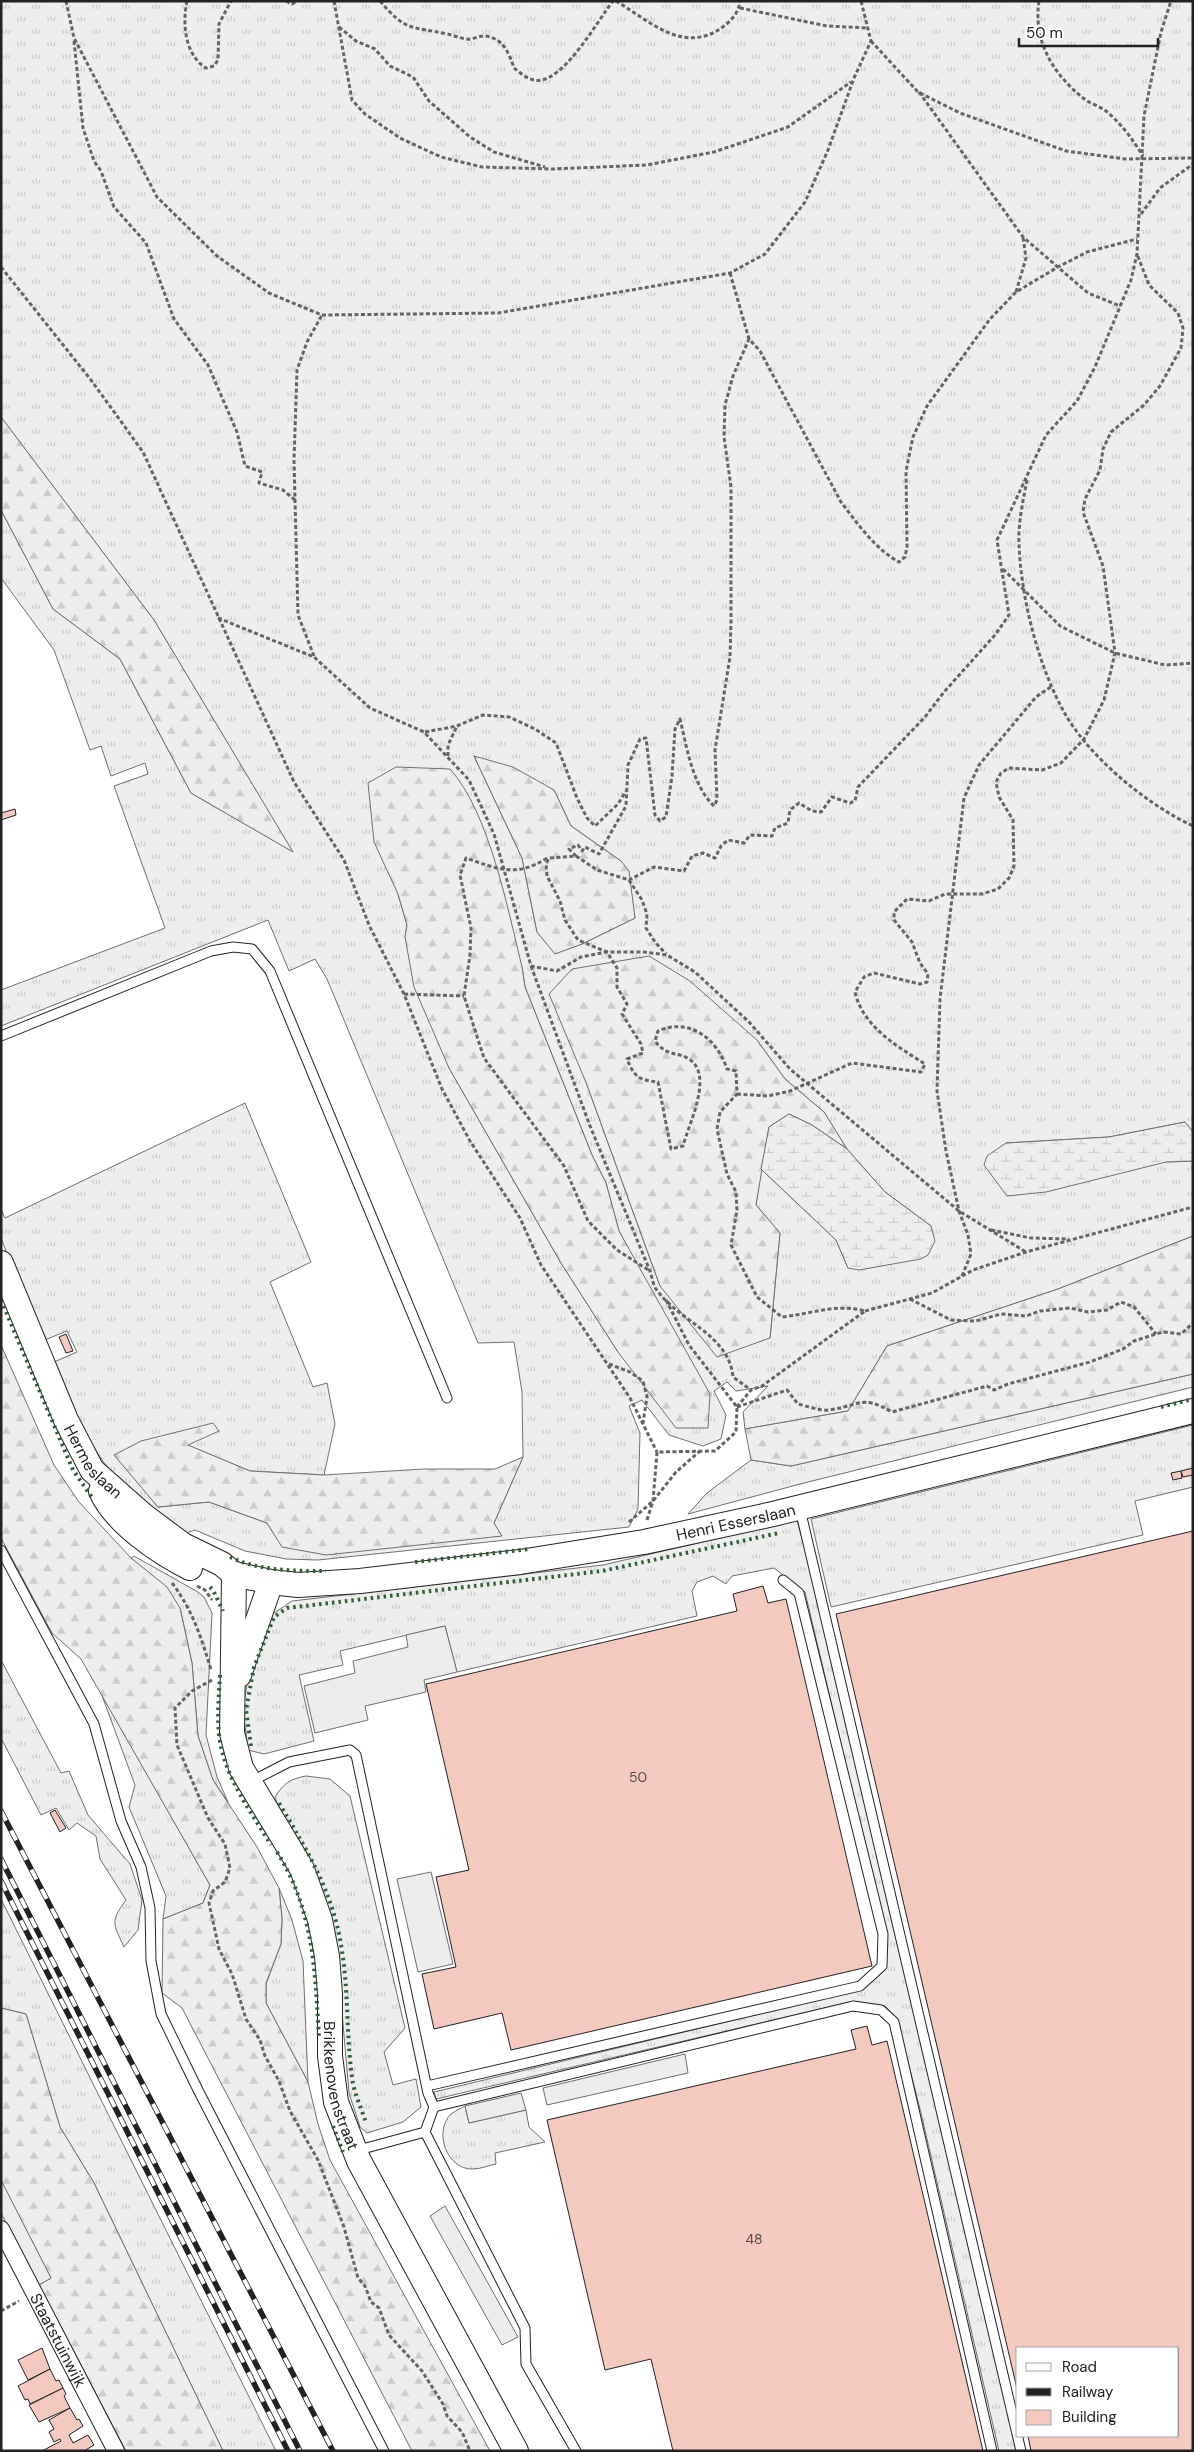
<svg xmlns="http://www.w3.org/2000/svg" width="1194" height="2452" viewBox="0 0 1194 2452" font-family="'DM Sans',sans-serif">
  <style>
    .grass { fill: url(#grass-tufts); stroke: #6f6f6f; fill-rule: evenodd }
    .forest { fill: url(#forest-firs); stroke: #6f6f6f }
    .wetland { fill: url(#wetland-marsh); stroke: #6f6f6f }
    .parking { fill: #ededed; stroke: #6f6f6f }
    .building { fill: #f3c9c0; stroke: #222 }
    .lines { fill: none; stroke-linecap: round; stroke-linejoin: round }
    .lane-casing { stroke: #222; stroke-width: 11 }
    .street-casing { stroke: #222; stroke-width: 18 }
    .secondary-casing { stroke: #222; stroke-width: 26 }
    .path { stroke: #646464; stroke-width: 3; stroke-dasharray: 4 2.5; stroke-linecap: butt }
    .lane { stroke: #fff; stroke-width: 9 }
    .street { stroke: #fff; stroke-width: 16 }
    .secondary { stroke: #fff; stroke-width: 24 }
    .rail-casing { stroke: #222; stroke-width: 5.5 }
    .rail { stroke: #fff; stroke-width: 4; stroke-dasharray: 11; stroke-linecap: butt }
    .hedge { stroke: #2f5e38; stroke-width: 4; stroke-dasharray: 2.5 4; stroke-linecap: butt }
    .labels { text-anchor: middle; stroke-width: 4; stroke-linejoin: round; paint-order: stroke }
    .number-label { font-size: 14px; fill: #564c4a }
    .street-label { font-size: 16px; fill: #222; stroke: #fff }
  </style>
  <defs>
    <pattern id="grass-tufts" width="24" height="20" patternUnits="userSpaceOnUse" patternTransform="scale(1.25)"><rect width="24" height="20" fill="#eee"/><path d="M3 7l-1-3M5 7V3M7 7l1-3M15 17l-1-3M17 17v-4M19 17l1-3" fill="none" stroke="#ccc"/></pattern>
    <pattern id="forest-firs" width="22" height="20" patternUnits="userSpaceOnUse" patternTransform="scale(1.25)"><rect width="22" height="20" fill="#eee"/><path d="M5 1l3.5 6h-7zM16 11l3.5 6h-7z" fill="#ccc"/></pattern>
    <pattern id="wetland-marsh" width="20" height="14" patternUnits="userSpaceOnUse" patternTransform="scale(1.25)"><rect width="20" height="14" fill="#eee"/><path d="M1 5h8M5 5V1M11 12h8M15 12V8" fill="none" stroke="#ccc"/></pattern>
  </defs>
  <rect width="100%" height="100%" fill="#fff"/>
  <!-- grass -->
  <g class="grass">
    <path d="M1 1H1193V1132L1185 1122 1109 1137 1006 1143 1166 1162 1193 1161V1236L1058 1289 887 1346 848 1411 745 1429 743 1412 768 1386 736 1391 727 1382 714 1391 726 1415 721 1439 703 1446 669 1435 642 1400 629 1406 640 1433 638 1509 629 1527 318 1560 286 1559 245 1551 195 1530 189 1532 184 1538C150 1513 115 1483 93 1446 77 1420 67 1389 54 1362L77 1352 67 1331 42 1341 1 1238V1209L5 1218 245 1103 311 1262 270 1282 313 1387 327 1383 335 1424 324 1475 250 1471 187 1445 115 1455 158 1507 209 1502 267 1523 283 1547 501 1536 494 1523 523 1457 522 1392 514 1342 478 1343 327 979 315 959 289 971 268 920 1 1026V990L165 928 114 786 148 774 145 763 111 776 101 746 90 750 54 650 1 578V510L53 609 120 659 191 793 292 851 154 620 1 417ZM474 756 554 790 571 826 621 861 635 918 582 944 555 953 537 932 522 858ZM398 894 522 967 525 987 592 1155 606 1183 619 1231 652 1293 618 1352 561 1263 449 1068 405 937 407 925ZM757 1040 785 1079 824 1112 847 1149 885 1192 931 1226 848 1268 836 1240 761 1169 756 1205 780 1233 770 1338 660 1286 587 1085Z"/>
    <polygon points="1193,1374 1193,1387 804,1483 688,1514 707,1493 751,1460 791,1466"/>
    <polygon points="1193,1425 1193,1487 1135,1501 1143,1535 831,1607 811,1519"/>
    <path d="M797 1520 818 1598 1018 2451H999L921 2113 897 2019 885 2006 859 2002 846 2003 436 2099 434 2092 859 1990C886 1970 886 1967 886 1934L805 1592 774 1568 732 1576 726 1584 713 1576 697 1582 692 1591 697 1616 457 1672 445 1626 340 1651 343 1665 299 1675 314 1741 264 1754 248 1750 243 1709 250 1666 271 1615 292 1601 603 1565Z"/>
    <polygon points="134,1556 198,1592 204,1597 212,1613 206,1735 217,1777 228,1802 213,1780 198,1736 192,1663 180,1608 131,1558"/>
    <path d="M1 1660 61 1773 69 1771 88 1815 130 1864 142 1900 138 1930 124 1947C113 1923 110 1922 126 1900L100 1859 96 1836 77 1823 69 1830 56 1808 41 1815 1 1738Z"/>
    <polygon points="101,1693 210,1885 203,1903 163,1919 166,1896 129,1807 135,1785"/>
    <path d="M306 1776 330 1779 350 1796 405 2028 384 2052 393 2085 416 2079 421 2107 403 2122 367 2133 360 2127 349 2093 340 1989 275 1797C284 1783 290 1779 306 1776Z"/>
    <polygon points="279,1888 292,1920 303,1961 308,2082 266,2003 266,1984 281,1944 282,1919"/>
    <polygon points="1,1899 276,2451 223,2451 94,2183 60,2127 26,2014 1,2008"/>
    <path d="M465 2106 469 2123 526 2110 529 2127 545 2142 495 2153 496 2164C489 2165 481 2169 473 2169 447 2170 433 2132 451 2114 455 2111 461 2108 465 2106Z"/>
  </g>
  <!-- forest -->
  <g class="forest">
    <polygon points="1,417 154,620 293,852 191,793 120,659 53,609 1,510"/>
    <polygon points="474,756 513,767 554,790 571,826 621,861 629,871 635,918 582,944 555,954 537,932 522,858"/>
    <path d="M396 767 450 769C489 812 508 910 522 967L525 987 592 1155 606 1183 619 1231 710 1394 708 1428H676L618 1352 561 1263 449 1068 414 987 405 937 407 925 398 894 374 842 368 783Z"/>
    <polygon points="649,956 690,981 757,1040 785,1079 824,1112 847,1149 812,1125 789,1114 769,1127 756,1205 780,1233 770,1338 717,1357 660,1286 587,1085 549,994 572,969"/>
    <polygon points="1193,1236 1193,1374 791,1466 751,1460 745,1429 848,1411 887,1346 1058,1289"/>
    <polygon points="1,1345 54,1465 79,1502 131,1558 167,1587 180,1608 192,1663 198,1736 213,1780 257,1847 279,1888 282,1919 281,1944 266,1983 266,2003 308,2082 318,2124 330,2160 490,2451 412,2451 182,2008 162,1993 163,1919 203,1903 210,1885 81,1659 52,1633 1,1538"/>
    <polygon points="213,1423 219,1431 188,1445 250,1471 324,1475 424,1469 495,1469 523,1457 494,1523 502,1536 326,1555 282,1547 267,1523 209,1502 158,1507 114,1455 141,1441"/>
    <polygon points="1,2008 26,2014 60,2127 94,2183 223,2451 126,2451 39,2285 51,2278 1,2181"/>
  </g>
  <!-- wetland -->
  <g class="wetland">
    <polygon points="789,1114 812,1125 847,1149 885,1192 931,1226 935,1241 928,1255 921,1259 859,1270 848,1268 836,1240 761,1169 769,1127"/>
    <polygon points="1185,1122 1193,1132 1193,1161 1166,1162 1046,1192 1007,1196 984,1165 987,1156 1006,1143 1109,1137"/>
  </g>
  <!-- parking -->
  <g class="parking">
    <polygon points="445,1626 457,1672 424,1680 426,1692 365,1706 368,1720 315,1733 304,1686 355,1673 353,1661 408,1647 406,1635"/>
    <polygon points="431,1872 453,1964 418,1972 397,1879"/>
    <polygon points="685,2054 688,2073 547,2105 543,2088"/>
    <polygon points="521,2093 526,2110 469,2123 465,2106"/>
    <polygon points="1,2180 51,2278 39,2285 1,2213"/>
    <polygon points="445,2206 518,2337 502,2345 430,2216"/>
  </g>
  <!-- building -->
  <g class="building">
    <polygon points="15,809 16,815 1,820 1,813"/>
    <polygon points="66,1334 73,1351 66,1353 59,1337"/>
    <polygon points="1193,1468 1193,1475 1183,1477 1181,1471"/>
    <polygon points="1181,1471 1182,1478 1173,1480 1171,1473"/>
    <polygon points="1193,1531 1193,2451 1031,2451 1028,2436 1178,2436 1178,2348 1018,2348 1018,2393 836,1614"/>
    <polygon points="763,1586 768,1603 786,1599 872,1966 511,2050 502,2013 434,2029 422,1974 456,1967 436,1877 469,1870 426,1684 737,1611 733,1594"/>
    <polygon points="55,1810 66,1828 60,1832 50,1813"/>
    <polygon points="867,2026 872,2045 887,2041 983,2451 673,2451 651,2359 605,2370 547,2120 856,2049 851,2030"/>
    <polygon points="42,2348 50,2369 28,2380 18,2360"/>
    <polygon points="50,2369 56,2381 59,2380 63,2388 30,2404 28,2399 25,2400 18,2386"/>
    <polygon points="63,2388 66,2394 64,2396 70,2408 39,2422 29,2405"/>
    <polygon points="70,2408 77,2420 79,2419 83,2426 69,2435 73,2443 88,2435 94,2445 84,2451 42,2451 61,2441 60,2439 54,2442 49,2432 54,2429 49,2420"/>
  </g>
  <g class="lines">
    <defs>
      <g id="lane">
        <polyline points="1,1036 211,951 233,947 252,949 270,971 447,1398"/>
        <polyline points="800,1509 1021,2451"/>
        <polyline points="1,1550 94,1724 121,1821 141,1867 150,1908 151,1961 161,2014 198,2090 384,2451"/>
        <polyline points="250,1782 289,1762 350,1750 356,1755 428,2093 434,2107"/>
        <polyline points="427,2086 860,1986 882,1966 883,1934 799,1593 783,1580"/>
        <polyline points="425,2132 525,2328 526,2364 576,2451"/>
        <polyline points="355,2151 425,2132 434,2107 853,2006 881,2010 894,2022 992,2451"/>
      </g>
      <g id="street">
        <path id="s1" d="M1 2229 116 2451"/>
      </g>
      <g id="secondary">
        <path id="s2" d="M1 1263 66 1420 92 1470 144 1516 183 1545 222 1564 234 1574 271 1582 298 1585 360 1581 520 1562 644 1542 773 1514 1193 1411"/>
        <path d="M101 1491C115 1523 160 1553 190 1568"/>
        <path id="s3" d="M234 1574 232 1733 241 1768 302 1869 320 1920 327 1956 330 1994V2056L336 2102 359 2161 516 2451"/>
        <polyline points="239,1675 271,1582"/>
      </g>
    </defs>
    <!-- lane casing -->
    <use href="#lane" class="lane-casing"/>
    <!-- street casing -->
    <use href="#street" class="street-casing"/>
    <!-- secondary casing -->
    <use href="#secondary" class="secondary-casing"/>
    <!-- path -->
    <g class="path">
      <polyline points="66,1 74,38 157,197 217,256 269,293 322,315 498,313 730,273 765,254 805,202 828,150 854,78 871,41 861,1"/>
      <path d="M187 1C182 24 185 55 206 68L214 66 218 60 219 24 231 1"/>
      <polyline points="286,1 292,4 297,1"/>
      <polyline points="334,1 352,100 365,114 400,138 441,157 482,167 552,169 647,165 714,152 788,127 851,82"/>
      <path d="M380 1C406 32 411 26 447 34 453 35 459 38 466 39 472 40 478 36 485 36 503 38 509 53 514 68 519 72 527 79 534 80 562 86 597 21 613 1"/>
      <path d="M616 1C651 22 685 56 724 26 732 20 739 12 740 1"/>
      <path d="M1039 1C1033 40 1052 73 1083 98 1089 103 1099 106 1106 111 1121 123 1133 140 1143 156"/>
      <polyline points="740,8 827,26 868,28"/>
      <polyline points="339,27 356,41 375,49 390,66 413,77 429,101 470,137 494,152 545,167"/>
      <polyline points="74,41 83,128 94,161 101,171 114,207 146,243 174,319 208,365 237,432 245,466 262,472 259,483 283,490 295,500"/>
      <polyline points="871,41 918,92 960,113 1066,151 1125,159 1193,158"/>
      <polyline points="919,92 1023,237 1088,293 1120,306"/>
      <polyline points="1141,214 1160,188 1193,164"/>
      <polyline points="1,267 91,380 143,452 294,782 344,860 369,925 404,994 442,1089 470,1141 520,1218 541,1265 630,1398 657,1452"/>
      <polyline points="730,273 749,339"/>
      <polyline points="1016,292 1026,258 1023,237"/>
      <path d="M1027 480C1023 501 1018 523 1019 544 1021 598 1038 665 1064 712 1089 757 1146 804 1193 826"/>
      <polyline points="1003,569 1060,626 1115,653 1165,665 1193,663"/>
      <polyline points="218,618 314,657 370,708 424,732 469,780 494,834 531,966 557,971 581,957 607,952 644,952 667,955 695,972 749,1022 790,1069 959,1211 1026,1252"/>
      <polyline points="314,656 298,615 294,460 297,370 307,342 322,315"/>
      <polyline points="425,732 457,726 483,715 509,717 535,729 556,743 577,798 587,818 595,826 618,804 626,791"/>
      <polyline points="448,756 448,745 457,726"/>
      <polyline points="576,856 597,870 629,880 654,867 684,871 692,856 703,853 715,858 721,846 728,840 744,843 750,835 772,836 775,828 788,823 790,810 799,803 812,811 821,812 832,797 850,803 855,801 858,787 925,717 944,692 995,635 1009,615 997,540 1046,435 1077,401 1095,367 1131,280 1137,254 1144,116 1161,32 1171,1"/>
      <path d="M547 858C516 878 498 869 466 858L460 875 471 928 470 955 464 996 484 1058 564 1166 588 1221 617 1250 650 1271"/>
      <polyline points="629,880 642,900 647,914 646,928 655,942 666,954"/>
      <path d="M531 966 590 1126 650 1271C652 1277 653 1285 656 1289 679 1322 729 1334 733 1377L751 1390"/>
      <polyline points="404,994 464,996"/>
      <path d="M737 1094 768 1096 790 1091 852 1063 921 1072 925 1064C897 1046 863 1027 855 992L864 977 874 973 920 984 927 982 928 974 920 963 912 942 894 920V912L907 899 929 901 945 894H982L998 889 1009 878 1014 866 1013 820 999 797 996 782 1001 773 1009 768 1042 770 1061 763 1084 739 1104 700 1115 653 1103 566 1083 512 1085 499 1100 470 1103 449 1111 432 1144 405 1160 386 1181 348 1183 328 1178 313 1149 285 1137 254"/>
      <polyline points="991,1230 1031,1238 1069,1239"/>
      <polyline points="962,1276 971,1254 968,1235 959,1211 946,1151 937,1091 940,999 964,798 979,765 1036,697 1052,686"/>
      <polyline points="910,1299 951,1320 976,1321 1001,1314 1026,1316 1040,1311 1070,1308 1088,1312 1107,1310 1121,1302 1134,1307 1156,1334"/>
      <polyline points="865,1311 932,1293 973,1270 1026,1252 1193,1207"/>
      <polyline points="609,1364 630,1372 643,1381 647,1397 643,1423"/>
      <path d="M737 1407 751 1390 762 1386 865 1311C836 1303 811 1314 782 1317L757 1297 731 1245 737 1210 736 1192 727 1174 717 1129 720 1112 737 1094 736 1071 727 1069C717 1039 690 1017 658 1031L655 1041C667 1057 676 1051 689 1059 714 1075 689 1123 683 1146L671 1149 658 1082C639 1080 634 1077 627 1059L643 1053 641 1044 622 1014 627 1004 617 987V968L607 952 578 940 565 920 560 901 547 876 546 864 549 858 576 856 569 849 578 845 582 851 585 847 599 854 626 806 628 765 640 739 646 738 655 815 660 821 666 817 672 776 675 729 680 719C687 747 692 785 714 806L717 800 715 750 730 657 731 622V487L724 437 725 405 733 376 749 339 760 351 841 502C857 523 875 549 899 562L905 557 907 547 906 471 913 437 927 406 990 319 1016 292 1058 267 1087 252 1137 239"/>
      <path d="M737 1407 787 1390 798 1404C807 1406 819 1411 829 1410 859 1406 861 1394 892 1412L987 1386 994 1390 1008 1384 1090 1362 1123 1349 1134 1341 1156 1334 1164 1332 1181 1334 1193 1323"/>
      <polyline points="647,1520 653,1501 657,1452 715,1451 736,1432 737,1407 689,1345 666,1300"/>
      <polyline points="629,1522 653,1501 676,1472 700,1451"/>
      <path d="M172 1583C192 1609 202 1639 211 1670"/>
      <polyline points="197,1586 205,1590 212,1600"/>
      <polyline points="212,1680 192,1691 175,1708 177,1745 208,1818 225,1844 230,1868 225,1882 213,1891 209,1903 219,1949 232,1974 246,2019 260,2040 265,2056 279,2081 290,2111 318,2160 344,2227 358,2278 365,2286 371,2302 379,2308 389,2335 422,2371 443,2404 447,2416 462,2432 470,2451"/>
      <polyline points="1,2311 19,2301"/>
    </g>
    <!-- lane -->
    <use href="#lane" class="lane"/>
    <!-- street -->
    <use href="#street" class="street"/>
    <!-- secondary -->
    <use href="#secondary" class="secondary"/>
    <defs>
      <g id="rail">
        <polyline points="1,1811 333,2451"/>
        <polyline points="1,1859 300,2451"/>
        <polyline points="1,1881 288,2451"/>
      </g>
    </defs>
    <!-- rail casing -->
    <use href="#rail" class="rail-casing"/>
    <!-- rail -->
    <use href="#rail" class="rail"/>
    <!-- hedge -->
    <g class="hedge">
      <polyline points="1,1300 73,1470 93,1499"/>
      <polyline points="1161,1407 1193,1399"/>
      <path d="M230 1557C259 1571 295 1571 326 1571"/>
      <polyline points="415,1562 530,1549"/>
      <polyline points="210,1587 213,1590 223,1611"/>
      <path d="M220 1675C219 1695 217 1714 219 1734 223 1775 250 1810 271 1845"/>
      <polyline points="251,1746 246,1710 254,1667 274,1617 287,1608 602,1571 779,1533"/>
      <path d="M279 1803C308 1852 334 1894 342 1951 349 1995 346 2040 353 2084 356 2097 362 2110 366 2123"/>
      <path d="M277 1852C314 1911 315 1971 319 2038"/>
      <polyline points="333,2126 343,2152"/>
    </g>
  </g>
  <g class="labels">
    <!-- number labels -->
    <g class="number-label">
      <text x="638" y="1782">50</text>
      <text x="754" y="2244">48</text>
    </g>
    <!-- street labels -->
    <g class="street-label">
      <text dy="6" stroke="none"><textPath href="#s2" startOffset="220">Hermeslaan</textPath></text>
      <text dy="6" stroke="none"><textPath href="#s2" startOffset="911">Henri Esserslaan</textPath></text>
      <text dy="6" stroke="none"><textPath href="#s3" startOffset="535">Brikkenovenstraat</textPath></text>
      <text dy="6" stroke="none"><textPath href="#s1" startOffset="125">Staatstuinwijk</textPath></text>
    </g>
  </g>
  <!-- border -->
  <rect width="1194" height="2452" fill="none" stroke="#222222" stroke-width="5"/>
  <!-- legend -->
  <rect x="1016" y="2347" width="162" height="90" fill="#ffffff" stroke="#a7a7a7"/>
  <rect x="1026" y="2363" width="25" height="8" fill="#ffffff" stroke="#a7a7a7"/>
  <text x="1062" y="2372" font-size="15" fill="#222222">Road</text>
  <rect x="1026" y="2388" width="25" height="8" fill="#222222" stroke="#a7a7a7"/>
  <text x="1062" y="2397" font-size="15" fill="#222222">Railway</text>
  <rect x="1026" y="2410" width="25" height="15" fill="#f3c9c0" stroke="#a7a7a7"/>
  <text x="1062" y="2422" font-size="15" fill="#222222">Building</text>
  <!-- scale -->
  <path d="M1019 38v8h139v-8" fill="none" stroke="#222222" stroke-width="2.5"/>
  <text x="1026" y="38" font-size="15" fill="#222222" stroke="#ffffff" stroke-width="4" paint-order="stroke">50 m</text>
</svg>
